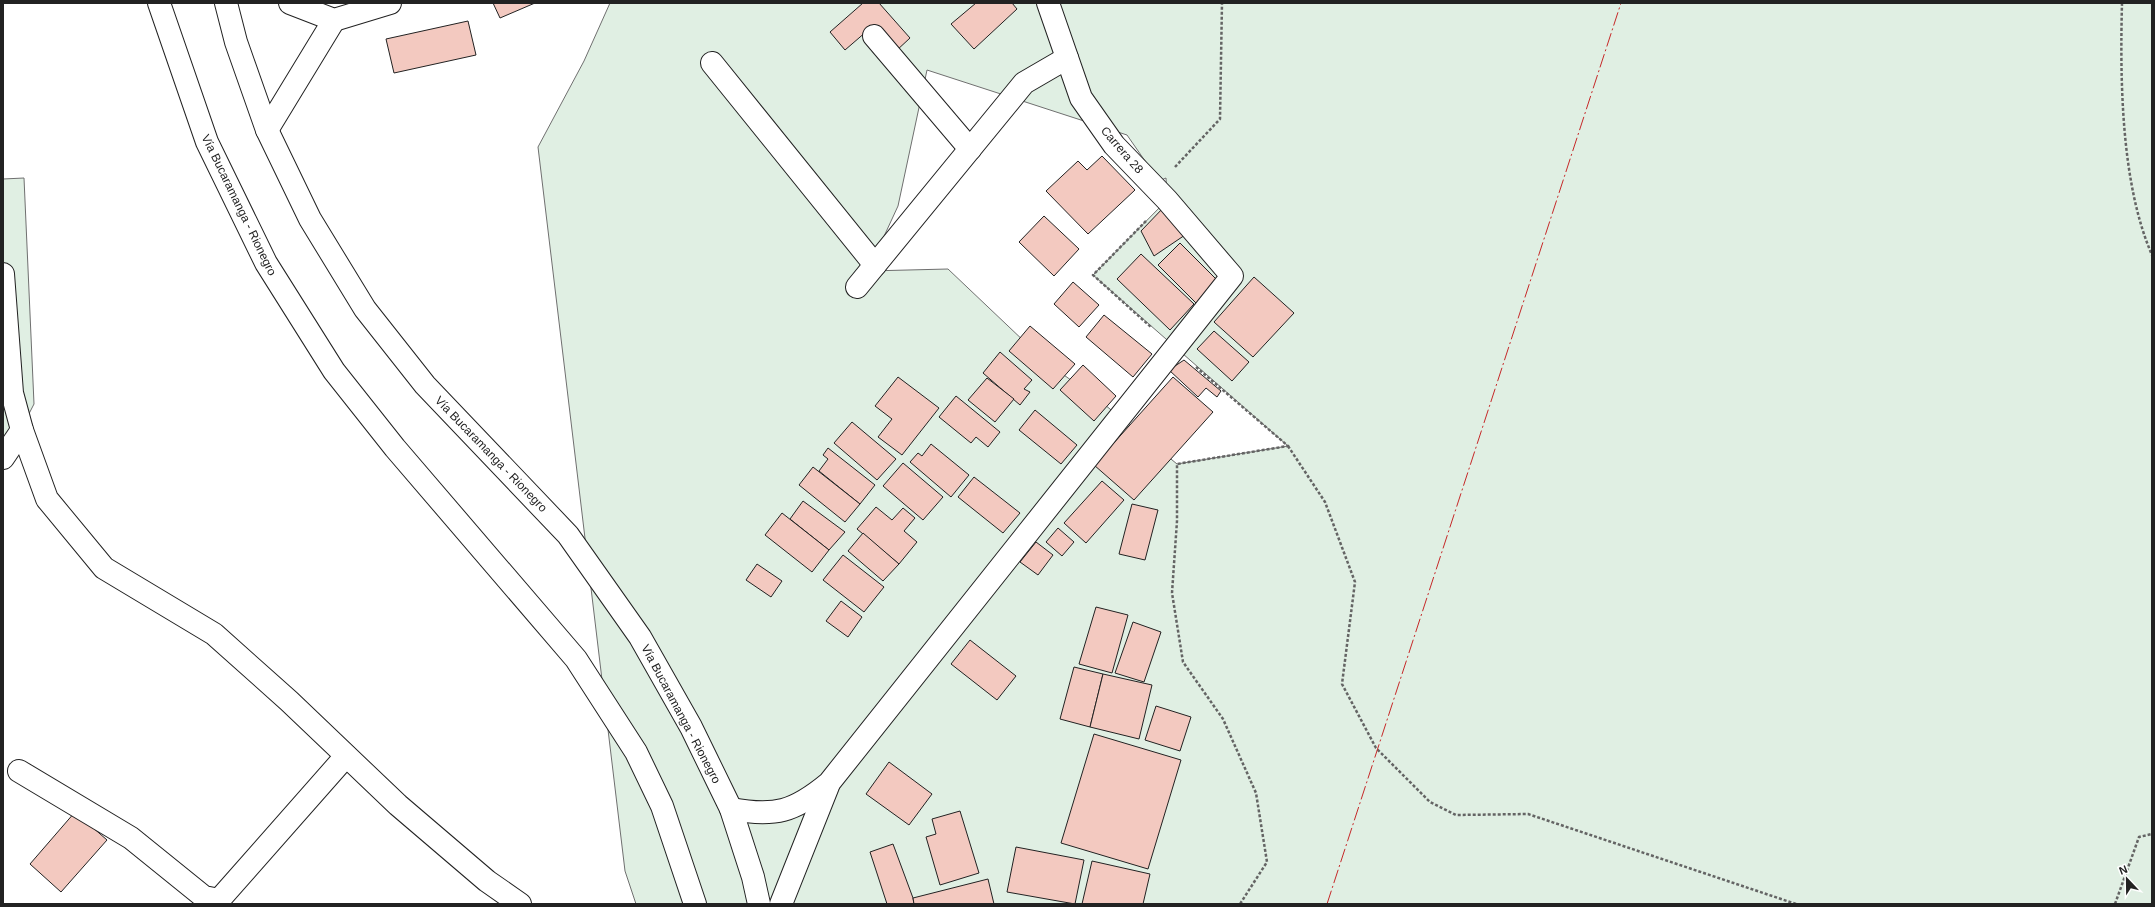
<svg xmlns="http://www.w3.org/2000/svg" width="2155" height="907" viewBox="0 0 2155 907" font-family="Arial,sans-serif">
  <style>
    .green { fill: #e0efe3; stroke: #6f6f6f; fill-rule: evenodd }
    .building { fill: #f3c9c0; stroke: #222 }
    .lines { fill: none; stroke-linecap: round; stroke-linejoin: round }
    .minor-casing { stroke: #222; stroke-width: 24 }
    .highway-casing { stroke: #222; stroke-width: 24 }
    .path { stroke: #646464; stroke-width: 2.5; stroke-dasharray: 3 2; stroke-linecap: butt }
    .minor { stroke: #fff; stroke-width: 22 }
    .highway { stroke: #fff; stroke-width: 22 }
    .power { stroke: #c62828; stroke-width: 1; stroke-dasharray: 14 3 2 3; stroke-linecap: butt }
    .labels { text-anchor: middle; stroke-width: 3; stroke-linejoin: round; paint-order: stroke }
    .street-label { font-size: 12px; fill: #222; stroke: #fff }
  </style>
  <rect width="100%" height="100%" fill="#fff"/>
  <!-- green -->
  <g class="green">
    <path d="M610 3H2152V904H636L625 871 538 147 584 61ZM927 70 1127 135 1159 181 1166 178 1167 200 1093 275 1288 446 1177 464 1099 400 1047 363 948 269 868 271 898 206Z"/>
    <polygon points="24,178 34,404 3,464 3,179"/>
  </g>
  <!-- building -->
  <g class="building">
    <polygon points="493,3 535,3 500,18"/>
    <polygon points="863,3 879,3 910,38 896,51 874,25 845,50 830,32"/>
    <polygon points="976,3 1012,3 1017,9 974,49 951,24"/>
    <polygon points="468,21 476,55 394,73 386,39"/>
    <polygon points="1102,156 1135,190 1088,234 1046,191 1078,161 1087,170"/>
    <polygon points="1165,206 1185,235 1154,256 1141,231"/>
    <polygon points="1044,216 1079,249 1054,276 1019,242"/>
    <polygon points="1180,243 1218,281 1196,303 1158,265"/>
    <polygon points="1141,254 1194,304 1170,330 1117,279"/>
    <polygon points="1254,277 1294,313 1253,357 1214,322"/>
    <polygon points="1073,282 1099,305 1079,327 1054,304"/>
    <polygon points="1104,315 1152,354 1133,377 1086,337"/>
    <polygon points="1030,326 1075,364 1053,389 1009,351"/>
    <polygon points="1214,331 1249,362 1232,381 1197,349"/>
    <polygon points="1000,352 1032,380 1024,389 1030,392 1020,405 983,373"/>
    <polygon points="1184,360 1221,391 1217,397 1206,388 1198,397 1169,370"/>
    <polygon points="1083,365 1116,396 1094,421 1060,390"/>
    <polygon points="898,377 939,408 902,455 878,437 892,419 875,406"/>
    <polygon points="1173,377 1213,412 1134,500 1094,465"/>
    <polygon points="987,378 1014,399 995,422 968,400"/>
    <polygon points="956,396 1000,432 988,447 976,437 971,443 939,417"/>
    <polygon points="1035,410 1077,445 1061,464 1019,430"/>
    <polygon points="852,422 896,459 877,480 834,443"/>
    <polygon points="931,444 969,475 951,497 910,462 918,453 922,456"/>
    <polygon points="828,448 875,485 860,504 819,471 828,459 823,455"/>
    <polygon points="903,463 943,497 923,520 883,486"/>
    <polygon points="813,467 860,504 845,522 799,485"/>
    <polygon points="974,477 1020,513 1003,533 958,497"/>
    <polygon points="1102,481 1124,500 1086,543 1064,523"/>
    <polygon points="803,501 845,532 829,550 790,519"/>
    <polygon points="1132,504 1158,510 1145,560 1119,554"/>
    <polygon points="876,507 892,520 903,508 915,518 904,531 917,542 899,564 857,529"/>
    <polygon points="782,513 829,550 812,572 765,535"/>
    <polygon points="1058,528 1074,542 1062,556 1046,542"/>
    <polygon points="863,533 899,564 883,581 848,551"/>
    <polygon points="1036,542 1053,555 1038,575 1020,562"/>
    <polygon points="843,555 884,587 864,612 823,580"/>
    <polygon points="757,564 782,581 771,597 746,580"/>
    <polygon points="841,601 862,617 848,637 826,621"/>
    <polygon points="1096,607 1128,615 1112,673 1079,664"/>
    <polygon points="1133,622 1161,632 1144,682 1115,673"/>
    <polygon points="970,640 1016,676 997,700 951,664"/>
    <polygon points="1074,667 1103,674 1090,727 1060,719"/>
    <polygon points="1103,674 1152,685 1139,739 1090,727"/>
    <polygon points="1156,706 1191,717 1180,751 1145,740"/>
    <polygon points="1094,734 1181,760 1148,869 1061,843"/>
    <polygon points="889,762 932,794 909,825 866,794"/>
    <polygon points="960,811 979,873 940,885 926,837 936,834 932,819"/>
    <polygon points="75,812 107,840 61,892 30,864"/>
    <polygon points="893,844 913,898 914,904 887,904 870,852"/>
    <polygon points="1016,847 1084,860 1075,904 1007,892"/>
    <polygon points="1092,861 1150,874 1143,904 1082,904"/>
    <polygon points="988,879 994,904 914,904 913,898"/>
  </g>
  <g class="lines">
    <defs>
      <g id="minor">
        <polyline points="290,3 334,20 390,3"/>
        <polyline points="874,36 970,149"/>
        <polyline points="712,63 875,265"/>
        <polyline points="267,130 334,20"/>
        <polyline points="3,274 12,393 22,430 47,499 104,568 214,634 289,701 398,805 487,881 520,904"/>
        <polyline points="857,287 1024,83 1067,58"/>
        <polyline points="3,458 22,430"/>
        <polyline points="19,771 131,838 204,897 219,900 346,756"/>
        <path d="M731 809C775 817 794 812 829 783L1232 276 1167 200 1114 145 1081 98 1048 3"/>
        <polyline points="781,904 828,786"/>
      </g>
      <g id="highway">
        <polyline points="159,3 207,142 266,263 334,371 395,448 576,659 636,752 662,806 695,904"/>
        <polyline points="226,3 236,42 267,130 310,219 365,309 425,385 568,535 640,637 691,727 731,809 753,877 759,904"/>
      </g>
    </defs>
    <!-- minor casing -->
    <use href="#minor" class="minor-casing"/>
    <!-- highway casing -->
    <use href="#highway" class="highway-casing"/>
    <!-- path -->
    <g class="path">
      <path d="M2122 3C2120 80 2121 184 2152 255"/>
      <polyline points="1175,167 1220,119 1222,3"/>
      <polyline points="1146,221 1093,275 1152,328"/>
      <polyline points="1196,367 1288,446 1177,464 1177,521 1172,593 1183,662 1223,719 1256,793 1267,862 1240,904"/>
      <polyline points="1288,446 1325,502 1355,582 1342,684 1376,748 1430,802 1456,815 1528,814 1796,904"/>
      <polyline points="2115,904 2139,837 2152,834"/>
    </g>
    <!-- minor -->
    <use href="#minor" class="minor"/>
    <!-- highway -->
    <use href="#highway" class="highway"/>
    <!-- power -->
    <polyline class="power" points="1327,904 1621,3"/>
  </g>
  <g class="labels">
    <!-- street labels -->
    <g class="street-label">
      <text transform="translate(1122 150) rotate(49)" y="4">Carrera 28</text>
      <text transform="translate(239 205) rotate(64)" y="4">Vía Bucaramanga - Rionegro</text>
      <text transform="translate(491 454) rotate(46)" y="4">Vía Bucaramanga - Rionegro</text>
      <text transform="translate(681 714) rotate(62)" y="4">Vía Bucaramanga - Rionegro</text>
    </g>
  </g>
  <!-- border -->
  <rect width="2155" height="907" fill="none" stroke="#222222" stroke-width="8"/>
  <!-- north arrow -->
  <g transform="translate(2127 879) rotate(338)" stroke="#ffffff" stroke-width="3" paint-order="stroke">
  <path d="M0-3L7 15L0 10L-7 15Z" fill="#222222"/>
  <text y="-6" font-size="11" font-weight="bold" text-anchor="middle" fill="#222222">N</text>
  </g>
</svg>
